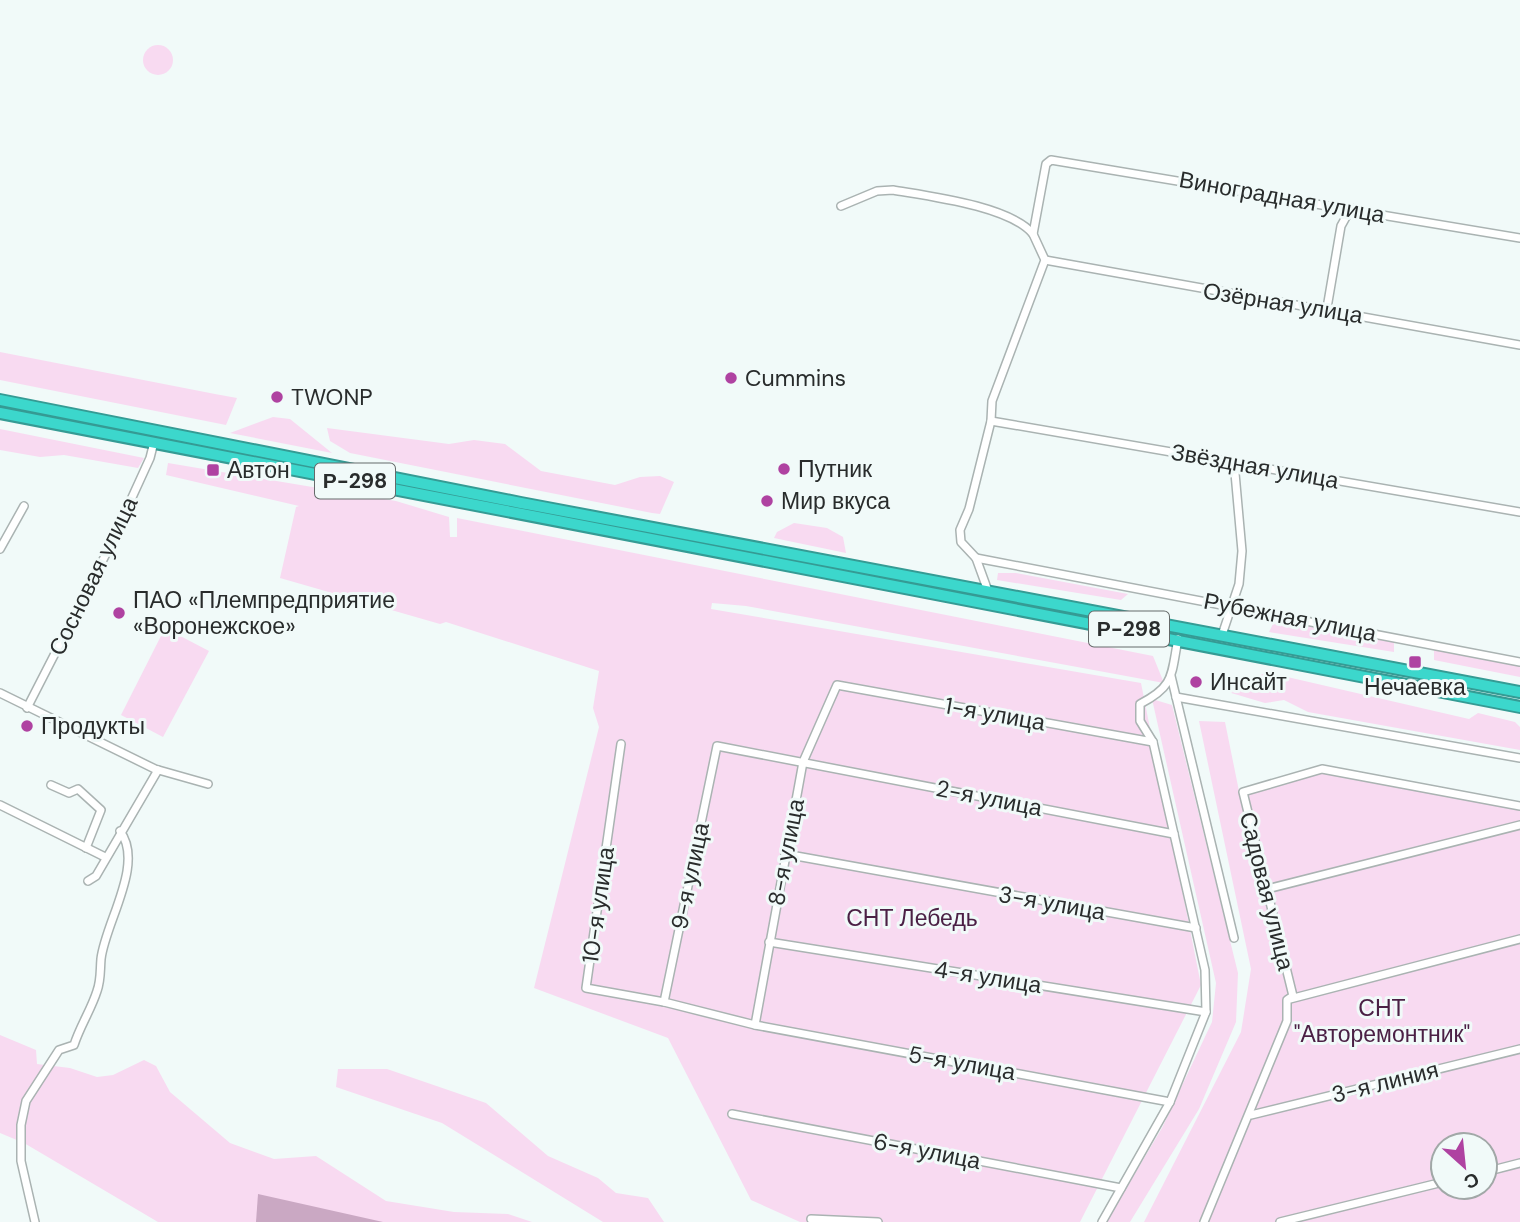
<svg xmlns="http://www.w3.org/2000/svg" width="1520" height="1222" viewBox="0 0 1520 1222" font-family="'DM Sans',sans-serif">
  <style>
    .green { fill: #f8daf1; fill-rule: evenodd }
    .water { fill: #caa8c3 }
    .lines { fill: none; stroke-linecap: round; stroke-linejoin: round }
    .minor-casing { stroke: #aab3b2; stroke-width: 10 }
    .highway-casing { stroke: #359b94; stroke-width: 14 }
    .minor { stroke: #fff; stroke-width: 7 }
    .highway { stroke: #3cd7cc; stroke-width: 10 }
    .poi-dot { fill: #af42a1; stroke: #f1faf9; stroke-width: 2.5 }
    .labels { text-anchor: middle; stroke-width: 6; stroke-linejoin: round; paint-order: stroke }
    .shield { fill: #f1faf9; stroke: #656a6a; stroke-width: 2 }
    .shield-label { font-size: 21px; font-weight: bold; fill: #292c2c }
    .street-label { font-size: 23px; fill: #292c2c; stroke: #f1faf9 }
    .poi-label { font-size: 23px; fill: #292c2c; stroke: #f1faf9; text-anchor: start }
    .park-label { font-size: 23px; fill: #4b2045; stroke: #f1faf9 }
  </style>
  <rect width="100%" height="100%" fill="#f1faf9"/>
  <!-- green -->
  <g class="green">
    <circle cx="158" cy="60" r="15"/>
    <polygon points="0,352 215,394 237,398 226,425 0,380"/>
    <polygon points="273,417 290,419 332,453 230,433"/>
    <polygon points="327,428 449,444 474,440 505,444 541,471 615,485 640,477 660,476 674,482 660,514 652,513 350,453 330,441"/>
    <polygon points="0,429 144,458 138,468 64,455 40,457 0,450"/>
    <polygon points="168,463 396,501 449,517 450,537 457,537 457,518 1153,656 1164,683 746,606 712,603 711,609 1141,683 1201,985 1080,1222 800,1222 751,1200 668,1038 534,988 599,727 593,708 599,671 446,622 440,624 280,578 296,507 299,506 166,475"/>
    <polygon points="794,523 827,528 843,537 846,553 774,538 777,532"/>
    <polygon points="998,573 1016,573 1128,594 1121,600 997,580"/>
    <polygon points="1275,620 1329,628 1394,642 1394,652 1269,632"/>
    <polygon points="165,628 209,651 163,737 121,715"/>
    <polygon points="1434,650 1520,666 1520,677 1434,660"/>
    <polygon points="1266,672 1469,719 1478,713 1515,722 1520,727 1520,750 1308,712 1284,700 1265,703 1221,690 1229,675 1254,679"/>
    <polygon points="1152,699 1172,705 1238,973 1236,1022 1199,1109 1130,1222 1106,1222 1162,1128 1212,1022 1216,983"/>
    <path d="M1199 721 1225 722 1240 796 1321 773 1520 809V1222H1144L1241 1032 1251 969ZM1443 1145H1485V1187H1443Z"/>
    <polygon points="0,1035 36,1050 37,1064 70,1068 97,1077 113,1075 144,1060 156,1066 170,1092 230,1143 274,1159 316,1156 386,1201 454,1212 508,1214 532,1222 158,1222 24,1143 0,1133"/>
    <polygon points="338,1069 387,1069 486,1103 548,1156 598,1178 616,1193 648,1198 664,1222 603,1222 442,1123 336,1087"/>
  </g>
  <!-- water -->
  <polygon class="water" points="258,1194 383,1222 256,1222"/>
  <g class="lines">
    <defs>
      <g id="minor">
        <path d="M841 206 877 191 893 190C928 196 1010 206 1033 234"/>
        <polyline points="1045,260 1520,345"/>
        <polyline points="1327,308 1341,226 1351,208"/>
        <polyline points="991,421 1520,512"/>
        <polyline points="0,549 24,506"/>
        <polyline points="976,558 1520,662"/>
        <polyline points="988,591 976,558 961,542 960,530 969,509 991,421 992,401 1045,260 1033,234 1046,164 1051,160 1520,238"/>
        <polyline points="1222,635 1239,584 1242,551 1234,462"/>
        <polyline points="1171,676 1234,938"/>
        <polyline points="0,693 155,769 208,784"/>
        <polyline points="1176,697 1520,758"/>
        <polyline points="27,708 108,550 150,458 154,442"/>
        <polyline points="621,744 586,988 664,1002"/>
        <polyline points="51,785 69,793 78,789 101,810 86,848"/>
        <polyline points="0,805 105,857"/>
        <polyline points="785,854 1196,928"/>
        <polyline points="88,881 96,876 158,770"/>
        <polyline points="1267,889 1520,825"/>
        <polyline points="769,942 1206,1012"/>
        <polyline points="1290,999 1520,939"/>
        <polyline points="755,1025 803,762 837,685 1153,742"/>
        <polyline points="1170,1102 755,1025 664,1002 717,746 1174,834"/>
        <polyline points="732,1114 1121,1188"/>
        <polyline points="1251,1115 1520,1049"/>
        <polyline points="1485,1172 1520,1163"/>
        <polyline points="811,1219 878,1222"/>
        <path d="M35 1222 21 1161V1125L26 1101 59 1050 74 1045C80 1026 91 1010 97 991 101 980 100 971 101 959 105 923 145 864 120 831"/>
        <path d="M1102 1222 1170 1102 1206 1012 1205 970 1153 742 1140 721V704C1175 686 1171 675 1178 639"/>
        <polyline points="1204,1222 1287,1021 1287,1000 1293,996 1243,792 1322,769 1520,806"/>
        <polyline points="1280,1222 1443,1182"/>
      </g>
      <g id="highway">
        <polyline points="0,400 521,503 1520,692"/>
        <polyline points="0,413 1520,707"/>
      </g>
    </defs>
    <!-- minor casing -->
    <use href="#minor" class="minor-casing"/>
    <!-- highway casing -->
    <use href="#highway" class="highway-casing"/>
    <!-- minor -->
    <use href="#minor" class="minor"/>
    <!-- highway -->
    <use href="#highway" class="highway"/>
  </g>
  <!-- markers -->
  <g class="poi-dot">
    <circle cx="731" cy="378" r="7"/>
    <circle cx="277" cy="397" r="7"/>
    <circle cx="784" cy="469" r="7"/>
    <rect x="206" y="463" width="14" height="14" rx="3.5"/>
    <circle cx="767" cy="501" r="7"/>
    <circle cx="119" cy="613" r="7"/>
    <rect x="1408" y="655" width="14" height="14" rx="3.5"/>
    <circle cx="1196" cy="682" r="7"/>
    <circle cx="27" cy="726" r="7"/>
  </g>
  <g class="labels">
    <!-- shield labels -->
    <g class="shield">
      <rect x="315" y="463.5" width="80" height="35" rx="5"/>
      <rect x="1089" y="611.5" width="80" height="35" rx="5"/>
    </g>
    <g class="shield-label">
      <text x="355" y="488">Р-298</text>
      <text x="1129" y="636">Р-298</text>
    </g>
    <!-- street labels -->
    <g class="street-label">
      <text transform="translate(1282 197) rotate(10)" y="8">Виноградная улица</text>
      <text transform="translate(1283 303) rotate(9)" y="8">Озёрная улица</text>
      <text transform="translate(1255 466) rotate(10)" y="8">Звёздная улица</text>
      <text transform="translate(93 576) rotate(-64)" y="8">Сосновая улица</text>
      <text transform="translate(1290 617) rotate(11)" y="8">Рубежная улица</text>
      <text transform="translate(995 714) rotate(10)" y="8">1-я улица</text>
      <text transform="translate(989 798) rotate(11)" y="8">2-я улица</text>
      <text transform="translate(786 852) rotate(-79)" y="8">8-я улица</text>
      <text transform="translate(690 876) rotate(-78)" y="8">9-я улица</text>
      <text transform="translate(1267 891) rotate(76)" y="8">Садовая улица</text>
      <text transform="translate(1052 903) rotate(10)" y="8">3-я улица</text>
      <text transform="translate(598 905) rotate(-82)" y="8">10-я улица</text>
      <text transform="translate(988 977) rotate(9)" y="8">4-я улица</text>
      <text transform="translate(962 1063) rotate(10)" y="8">5-я улица</text>
      <text transform="translate(1385 1082) rotate(-14)" y="8">3-я линия</text>
      <text transform="translate(927 1151) rotate(11)" y="8">6-я улица</text>
    </g>
    <!-- poi labels -->
    <g class="poi-label">
      <text x="745" y="386">Cummins</text>
      <text x="291" y="405">TWONP</text>
      <text x="798" y="477">Путник</text>
      <text x="227" y="478">Автон</text>
      <text x="781" y="509">Мир вкуса</text>
      <text x="133" y="608">ПАО «Племпредприятие<tspan x="133" dy="26">«Воронежское»</tspan></text>
      <text x="1210" y="690">Инсайт</text>
      <text x="1415" y="695" text-anchor="middle">Нечаевка</text>
      <text x="41" y="734">Продукты</text>
    </g>
    <!-- park labels -->
    <g class="park-label">
      <text x="912" y="926">СНТ Лебедь</text>
      <text x="1382" y="1016">СНТ<tspan x="1382" dy="26">"Авторемонтник"</tspan></text>
    </g>
  </g>
  <!-- north arrow -->
  <g transform="translate(1464 1166) rotate(153)"><circle r="33" fill="#f1faf9" stroke="#a1a8a7" stroke-width="2"/>
  <path d="M0-5L12 26L0 18L-12 26Z" fill="#af42a1"/>
  <text y="-10" font-size="19" font-weight="bold" text-anchor="middle" fill="#292c2c">С</text>
  </g>
</svg>
